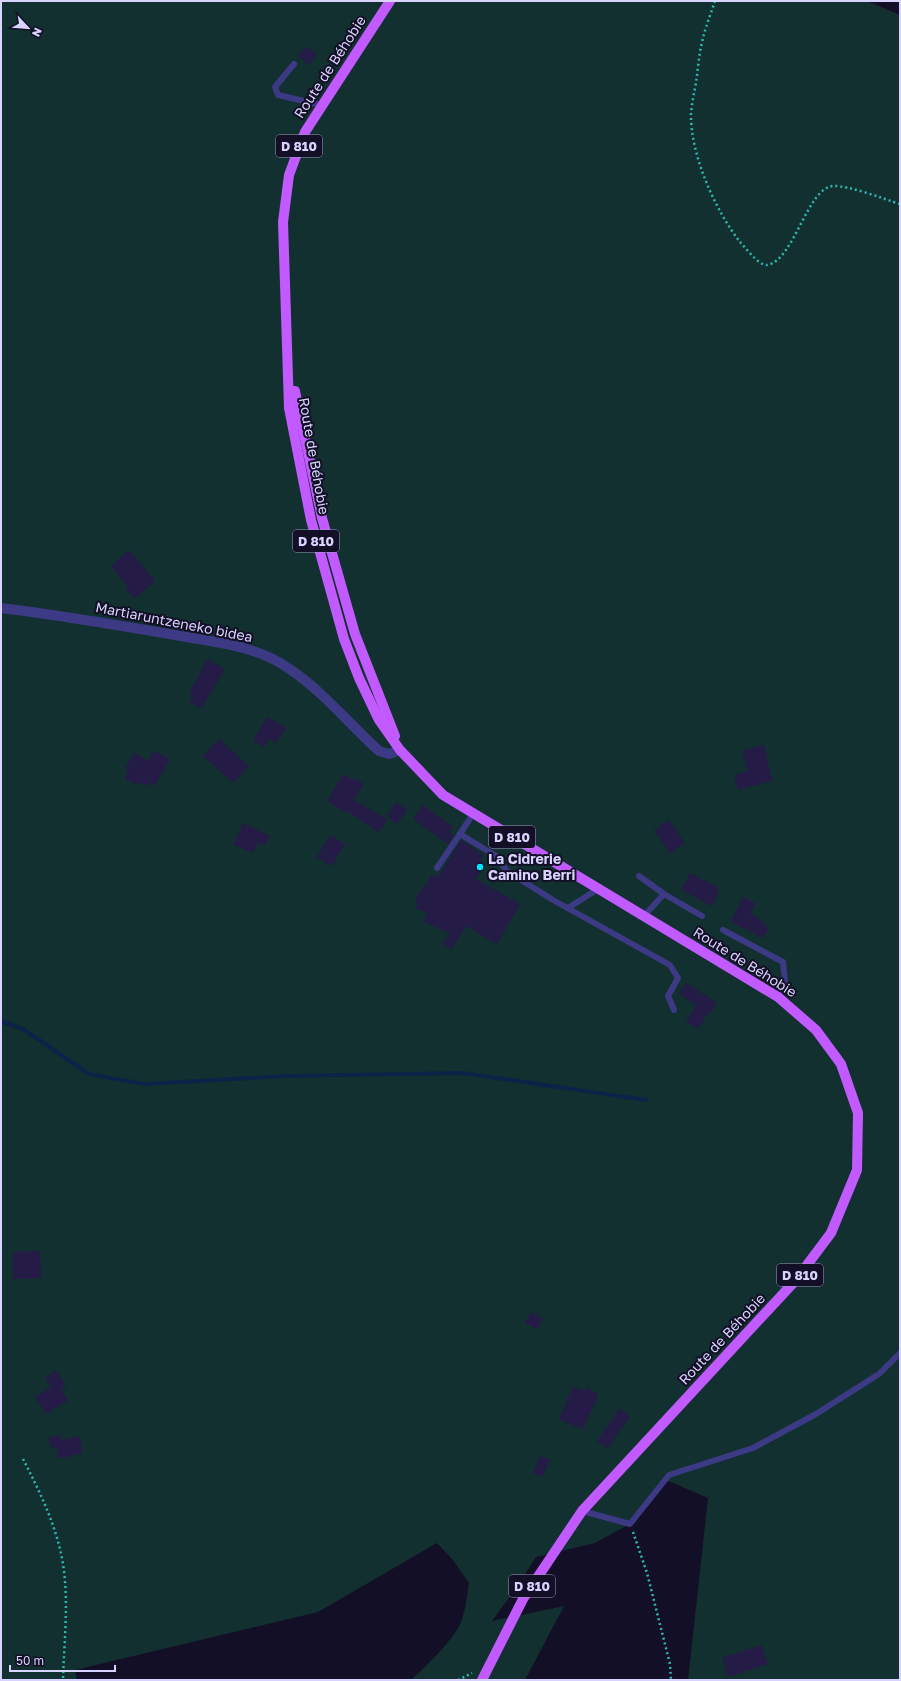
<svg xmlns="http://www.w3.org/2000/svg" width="901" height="1681" font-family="'Golos Text',sans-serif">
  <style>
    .green { fill: #12302f }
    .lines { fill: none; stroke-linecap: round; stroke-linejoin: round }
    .stream { stroke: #0c2248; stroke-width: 4 }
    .building { fill: #241b47 }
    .path { stroke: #2fb8b0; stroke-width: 2.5; stroke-dasharray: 2 3; stroke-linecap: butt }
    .service { stroke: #3d3a85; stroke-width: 6 }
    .minor { stroke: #3d3a85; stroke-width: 10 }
    .primary { stroke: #c25bff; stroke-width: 10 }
    .poi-dot { fill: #00e5ff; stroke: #130f26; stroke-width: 1.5 }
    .labels { text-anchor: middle; stroke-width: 4; stroke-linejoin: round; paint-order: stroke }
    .shield { fill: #130f26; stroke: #9e99be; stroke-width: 1 }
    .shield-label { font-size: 13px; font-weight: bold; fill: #d9d4ff }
    .street-label { font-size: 14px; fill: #d9d4ff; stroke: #130f26 }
    .poi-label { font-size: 14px; font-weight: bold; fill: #d9d4ff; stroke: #130f26; text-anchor: start }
  </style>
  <rect width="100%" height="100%" fill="#130f26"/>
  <!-- green -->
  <path class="green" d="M1,1h866l33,14v1665h-212l20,-182 -42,-18 -36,44 -35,19 -59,14 -19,30 -25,34 72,-15 -39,74h-114c14,-13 47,-44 51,-61 4,-12 5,-24 7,-36l-17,-24 -15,-16 -119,69 -243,58 2,10h-76z"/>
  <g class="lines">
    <!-- stream -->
    <path class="stream" d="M1,1021l22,8 66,45 55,10 142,-8 177,-3 183,27"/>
  </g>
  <!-- building -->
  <g class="building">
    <path d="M306,46l11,8 -8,11 -11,-8z"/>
    <path d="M129,550l26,31 -21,18 -8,-10 2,-2 -17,-21z"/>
    <path d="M207,659l18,10 -24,40 -12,-7 5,-6 -5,-3z"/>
    <path d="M267,717l19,11 -10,15 -7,-4 -5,8 -11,-7z"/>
    <path d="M219,739l30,27 -16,17 -30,-27z"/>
    <path d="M764,745l8,36 -34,9 -4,-15 13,-4 -5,-20z"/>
    <path d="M154,751l16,8 -15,26 -6,-3 -2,4 -6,-3 -6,1 -10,-5 4,-8 -4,-2 9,-16 14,8z"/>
    <path d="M343,774l10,6 2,-2 9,6 -10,16 34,20 -10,12 -31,-21 -1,2 -19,-12z"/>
    <path d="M396,802l11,8 -10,14 -10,-8z"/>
    <path d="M423,805l30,22 -4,5 5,3 -6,9 -35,-25z"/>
    <path d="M669,820l16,23 -15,11 -16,-24z"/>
    <path d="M243,823l27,13 -5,10 -7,-3 -5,10 -19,-8z"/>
    <path d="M330,835l15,9 -13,22 -15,-9z"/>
    <path d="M461,840l22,15 -3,5 5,4 -9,15 44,25 -23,40 -31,-18 -14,23 -9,-5 6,-11 -26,-12 4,-8 -12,-5 2,-5 -2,-3 17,-26 6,3z"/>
    <path d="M690,873l29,15 -3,6 2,1 -7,11 -30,-17z"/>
    <path d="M743,897l12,6 -5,11 13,7 -1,3 7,4 -6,10 -32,-16z"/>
    <path d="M686,983l31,20 -7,11 -2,-1 -10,16 -12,-7 10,-17 -17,-11z"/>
    <path d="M40,1251l1,27 -28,1v-27z"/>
    <path d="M531,1312l12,7 -5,10 -13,-6z"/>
    <path d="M56,1370l10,16 -5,3 7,11 -22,14 -11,-17 16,-10 -6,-9z"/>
    <path d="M573,1386l12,5 1,-4 12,8 -15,35 -24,-11z"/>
    <path d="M619,1409l11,7 -22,32 -11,-7z"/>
    <path d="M60,1435l1,5 18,-4 4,17 -24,6 -3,-12 -5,1 -3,-10z"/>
    <path d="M540,1456l10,4 -8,17 -9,-4z"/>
    <path d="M761,1645l7,19 -40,13 -6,-19z"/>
  </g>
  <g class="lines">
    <!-- path -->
    <g class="path">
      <path d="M715,1c-4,12 -9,25 -12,37 -4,15 -5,31 -7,45 -2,10 -4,20 -5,30 -1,41 24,97 49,129 5,5 19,24 27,23 27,-4 40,-77 66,-79 15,-1 51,13 67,18"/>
      <path d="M23,1459c17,33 34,68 40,105 6,38 1,78 0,116"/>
      <path d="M633,1532l14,41 23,91 1,16"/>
      <path d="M458,1680l14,-7"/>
    </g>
    <!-- service -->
    <g class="service">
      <path d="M294,64l-19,23 3,8 43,10"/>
      <path d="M473,814l-13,20 36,22 11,15 46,29 117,65 8,13 -10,18 6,14"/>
      <path d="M437,868l23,-34"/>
      <path d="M639,876l25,18 38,22"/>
      <path d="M568,908l30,-19"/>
      <path d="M644,916l20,-22"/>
      <path d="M723,930l60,32 2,18 -7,17"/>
      <path d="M582,1511l48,13 39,-49 84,-27 63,-34 63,-40 21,-21"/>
    </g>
    <!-- minor -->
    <path class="minor" d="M1,608c58,7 116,17 174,27 38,7 80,10 113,33 34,22 61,56 91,83l10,3 11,-4"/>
    <!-- primary -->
    <g class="primary">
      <path d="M390,1l-85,131 -16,43 -6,47 6,186 22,112 33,119 15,39 20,42 21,30 43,45 335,202 38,33 25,34 17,49 -1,57 -26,63 -36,48 -213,230 -59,88 -41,81"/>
      <path d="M295,391l27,127 33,116 40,102"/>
    </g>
  </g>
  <!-- markers -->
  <circle class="poi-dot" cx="480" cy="867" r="4"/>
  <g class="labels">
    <!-- shield labels -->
    <g class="shield">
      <rect x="276" y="135" width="46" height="22" rx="3"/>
      <rect x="293" y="530" width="46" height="22" rx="3"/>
      <rect x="489" y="826" width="46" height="22" rx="3"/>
      <rect x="777" y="1264" width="46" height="22" rx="3"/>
      <rect x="509" y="1575" width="46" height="22" rx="3"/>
    </g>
    <g class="shield-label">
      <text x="299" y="151">D 810</text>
      <text x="316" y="546">D 810</text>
      <text x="512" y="842">D 810</text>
      <text x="800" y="1280">D 810</text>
      <text x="532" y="1591">D 810</text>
    </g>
    <!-- street labels -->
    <g class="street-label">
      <text transform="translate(330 67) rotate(-57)" y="5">Route de Béhobie</text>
      <text transform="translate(314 456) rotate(80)" y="5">Route de Béhobie</text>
      <text transform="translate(174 622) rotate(11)" y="5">Martiaruntzeneko bidea</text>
      <text transform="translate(745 962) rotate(32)" y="5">Route de Béhobie</text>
      <text transform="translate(722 1339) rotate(-47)" y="5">Route de Béhobie</text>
    </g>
    <!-- poi labels -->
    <g class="poi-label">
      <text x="488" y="864">La Cidrerie<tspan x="488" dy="16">Camino Berri</tspan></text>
    </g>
  </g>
  <!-- border -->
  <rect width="901" height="1681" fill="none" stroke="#d9d4ff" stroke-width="4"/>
  <!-- north arrow -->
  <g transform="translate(28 28) rotate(116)" stroke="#130f26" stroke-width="3" paint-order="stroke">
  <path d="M0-3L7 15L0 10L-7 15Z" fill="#d9d4ff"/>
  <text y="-6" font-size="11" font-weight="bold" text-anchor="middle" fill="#d9d4ff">N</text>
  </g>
  <!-- scale -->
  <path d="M10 1665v6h105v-6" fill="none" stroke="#d9d4ff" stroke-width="2"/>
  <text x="16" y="1665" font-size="12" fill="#d9d4ff" stroke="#130f26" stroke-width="3" paint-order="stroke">50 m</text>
</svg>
